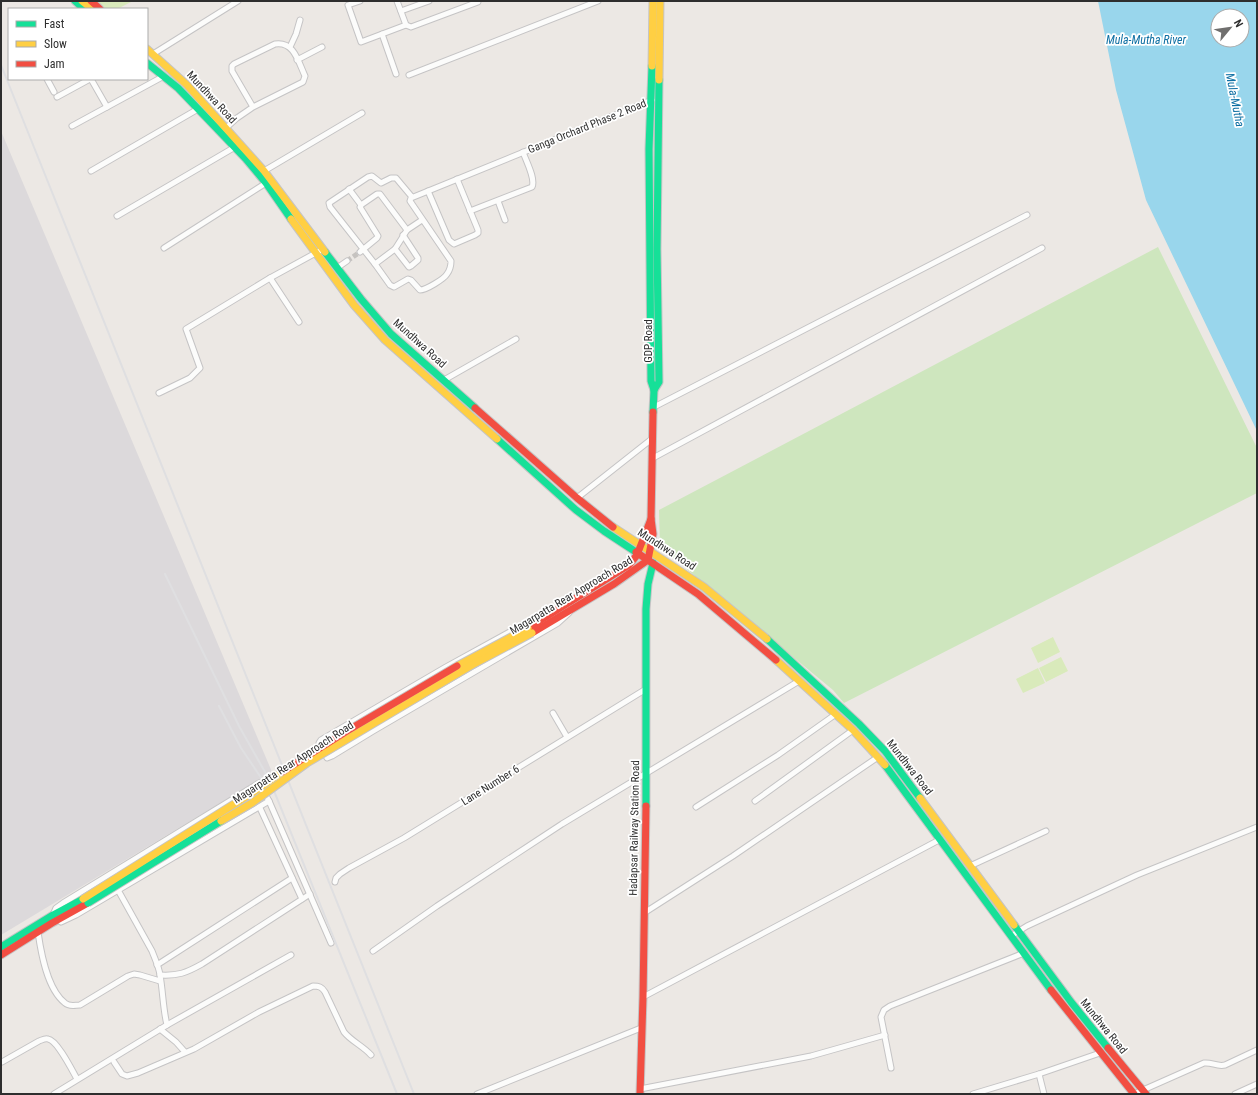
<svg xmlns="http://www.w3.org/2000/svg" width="1258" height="1095" font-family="'Roboto Condensed',sans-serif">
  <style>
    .industrial { fill: #dcd9db }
    .green { fill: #cee6be }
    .pitch { fill: #d9eabb }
    .water { fill: #99d6ec; fill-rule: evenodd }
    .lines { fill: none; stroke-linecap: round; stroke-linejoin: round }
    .street-tunnel { stroke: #c6c3c0; stroke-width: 5; stroke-dasharray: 5 2.5; stroke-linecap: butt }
    .street-casing { stroke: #c5c4c5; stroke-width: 7 }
    .fast-casing { stroke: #c5c4c5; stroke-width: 9 }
    .slow-casing { stroke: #c5c4c5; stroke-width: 9 }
    .jam-casing { stroke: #c5c4c5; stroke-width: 9 }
    .street { stroke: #fcfcfb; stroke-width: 5 }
    .fast { stroke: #16e098; stroke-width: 7 }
    .slow { stroke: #ffcf43; stroke-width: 7 }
    .jam { stroke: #f24e42; stroke-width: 7 }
    .rail { stroke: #dfdfe1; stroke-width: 2 }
    .fast-bridge-casing { stroke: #c5c4c5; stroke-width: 9; stroke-linecap: butt }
    .slow-bridge-casing { stroke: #c5c4c5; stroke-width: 9; stroke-linecap: butt }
    .jam-bridge-casing { stroke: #c5c4c5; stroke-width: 9; stroke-linecap: butt }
    .fast-bridge { stroke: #16e098; stroke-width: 7 }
    .slow-bridge { stroke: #ffcf43; stroke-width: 7 }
    .jam-bridge { stroke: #f24e42; stroke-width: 7 }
    .labels { text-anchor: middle; stroke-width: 3.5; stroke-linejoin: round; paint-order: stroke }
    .street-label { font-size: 11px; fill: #2e2e2e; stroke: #fff }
    .water-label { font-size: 12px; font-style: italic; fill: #0d6fa3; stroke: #fff }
  </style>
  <rect width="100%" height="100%" fill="#ece8e4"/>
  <!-- industrial -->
  <path class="industrial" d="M1,131l271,641 -271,163z"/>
  <!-- green -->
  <path class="green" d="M1158,247l99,201v45l-413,210 -11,-13 -173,-143 -1,-37z"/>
  <!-- pitch -->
  <g class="pitch">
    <path d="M93,1h40l-16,8h-15z"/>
    <path d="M1053,637l7,15 -22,11 -7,-15z"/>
    <path d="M1061,657l7,14 -22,11 -7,-14z"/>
    <path d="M1038,668l7,15 -22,10 -7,-14z"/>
  </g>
  <!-- water -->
  <path class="water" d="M1098,1h159v430l-111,-231 -30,-110zM1218,16h24v24h-24z"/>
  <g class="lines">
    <!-- street-tunnel -->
    <path class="street-tunnel" d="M347,261l13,-9"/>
    <defs>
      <g id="street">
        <path d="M360,1l-12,4 13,37 45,-17 -9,-24"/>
        <path d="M401,11l28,-10"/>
        <path d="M406,25l5,2 67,-25v-1"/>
        <path d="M382,34l14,40"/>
        <path d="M290,47l6,-13 4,-14"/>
        <path d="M153,54l85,-53"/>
        <path d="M297,60l25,-13"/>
        <path d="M409,75l189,-74"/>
        <path d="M47,79l7,13"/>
        <path d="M91,79l16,28"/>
        <path d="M57,97l33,-18"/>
        <path d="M72,126l92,-50"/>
        <path d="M226,128l11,-10 16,-11 -21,-36v-5l2,-2 41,-20c19,-3 23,17 30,32l-2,6 -50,25"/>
        <path d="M91,171l107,-62"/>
        <path d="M264,171l98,-58"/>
        <path d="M349,189l12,16"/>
        <path d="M428,191l21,49 5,4 21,-9 3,-2v-3l-21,-51"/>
        <path d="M412,197l-16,-19h-5l-10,5 -9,-7 -4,1 -39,26 1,4 45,57 15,21 4,2 14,-8 3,1 9,10c6,0 24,-11 27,-16 3,-4 4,-8 4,-13l-41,-60 1,-3 241,-98"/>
        <path d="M498,201l7,19"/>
        <path d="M470,211l62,-24c4,-8 -6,-26 -9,-35"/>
        <path d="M117,216l118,-69"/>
        <path d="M164,248l102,-65"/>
        <path d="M395,249l14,18 2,-1 7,-6v-2l-15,-23"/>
        <path d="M360,252l17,-14 1,-2 -18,-29 1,-2 16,-11h3l27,36"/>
        <path d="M375,264l20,-15 12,-19 15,-10"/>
        <path d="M337,268l10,-7"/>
        <path d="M270,278l29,44"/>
        <path d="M444,380l72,-41"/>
        <path d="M159,393l31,-15 10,-10 -14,-39 84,-51 53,-29"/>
        <path d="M654,407l373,-192"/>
        <path d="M653,458l389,-210"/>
        <path d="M577,498l76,-60"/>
        <path d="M547,614l-10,3 -91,50 -125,73 -2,3 7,13 1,2 5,-2 41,-25 185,-108 11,-10"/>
        <path d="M553,713l14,24"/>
        <path d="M755,801l98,-71"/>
        <path d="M696,807l82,-52 58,-41"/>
        <path d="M260,808l42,91"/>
        <path d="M970,866l76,-35"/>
        <path d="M335,882l1,-4 4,-4 9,-6 55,-30 242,-149"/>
        <path d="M118,890l34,61c3,8 7,16 8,24 3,17 3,34 7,50"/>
        <path d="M644,913l89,-57 145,-99"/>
        <path d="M53,915l3,-7 7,-5 196,-120 10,18 62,142"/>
        <path d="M61,922l15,-7 193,-114"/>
        <path d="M38,932c3,21 9,57 27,71 4,4 10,2 15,2l48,-29 6,-2 6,1 20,6"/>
        <path d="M1011,936l16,-10 110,-51 120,-48"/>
        <path d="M373,951l64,-45 125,-82 237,-143"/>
        <path d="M157,965l135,-87"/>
        <path d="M160,975c18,1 26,-2 42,-11l108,-70"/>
        <path d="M643,997l296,-157"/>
        <path d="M160,1029l16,13 9,10"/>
        <path d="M2,1062l37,-21c3,-1 6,-3 9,-2 9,1 24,31 29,40"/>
        <path d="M114,1062l8,12 5,2 11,-3 56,-24 65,-37 54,-26c6,0 9,1 12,6l19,40c7,9 19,14 27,23"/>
        <path d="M891,1068l-10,-51 3,-7 6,-4 134,-53"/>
        <path d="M1039,1074l5,20"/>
        <path d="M640,1089l171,-33 74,-21"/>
        <path d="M54,1094l113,-69 124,-70"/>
        <path d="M477,1094l164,-66"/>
        <path d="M973,1094l66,-20 61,-21"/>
        <path d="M1134,1094l70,-31c8,-1 13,4 21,2l32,-15"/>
        <path d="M1235,1094l22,-10"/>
      </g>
      <g id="fast">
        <path d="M75,1l9,8"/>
        <path d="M147,63l31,25 68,71 20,24 25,36"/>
        <path d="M652,66l-3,83 2,232 3,9 -1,22"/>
        <path d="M325,252l36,47 30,35 84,74"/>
        <path d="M654,390l5,-8 -2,-133 2,-169"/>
        <path d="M497,439l79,71 28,21 32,21"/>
        <path d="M767,639l92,85 26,27 35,47"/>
        <path d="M885,765l166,225"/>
        <path d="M646,806v-197l2,-25 5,-21"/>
        <path d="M1014,925l57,77 37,46"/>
        <path d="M1,947l52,-32 30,-16"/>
      </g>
      <g id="slow">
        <path d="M82,1l10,8"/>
        <path d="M147,49l40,36 77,86 61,81"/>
        <path d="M652,66l1,-65"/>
        <path d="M659,80l1,-79"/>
        <path d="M291,219l63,86 31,35 112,99"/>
        <path d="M613,527l91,60 63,52"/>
        <path d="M776,660l77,70 32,35"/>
        <path d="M920,798l94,127"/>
      </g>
      <g id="jam">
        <path d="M91,1l9,8"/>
        <path d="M475,408l102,90 36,29"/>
        <path d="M636,552l62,42 78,66"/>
        <path d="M528,628l101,-63 8,-10 14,-36"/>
        <path d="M532,633l82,-49 34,-24 5,-26 -2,-15 2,-107"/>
        <path d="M1,955l51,-32 36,-20"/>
        <path d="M1051,990l83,104"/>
        <path d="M1108,1048l38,46"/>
        <path d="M640,1094l3,-97 3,-191"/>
      </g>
    </defs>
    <!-- street casing -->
    <use href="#street" class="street-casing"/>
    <!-- fast casing -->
    <use href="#fast" class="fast-casing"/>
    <!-- slow casing -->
    <use href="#slow" class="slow-casing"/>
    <!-- jam casing -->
    <use href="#jam" class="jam-casing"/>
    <!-- street -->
    <use href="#street" class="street"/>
    <!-- fast -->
    <use href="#fast" class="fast"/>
    <!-- slow -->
    <use href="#slow" class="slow"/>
    <!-- jam -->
    <use href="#jam" class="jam"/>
    <!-- rail -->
    <g class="rail">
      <path d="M1,65l413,1029"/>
      <path d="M165,574l74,152 31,55 127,313"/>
      <path d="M219,706l22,42 25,37"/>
    </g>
    <defs>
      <path id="fast-bridge" d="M88,903l133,-82"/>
      <g id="slow-bridge">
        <path d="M457,666l71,-38"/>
        <path d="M221,821l31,-18 55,-40 165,-98 60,-32"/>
        <path d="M83,899l175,-110 24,-17"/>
      </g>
      <path id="jam-bridge" d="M282,772l65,-41 110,-65"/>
    </defs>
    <!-- fast-bridge casing -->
    <use href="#fast-bridge" class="fast-bridge-casing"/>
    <!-- slow-bridge casing -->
    <use href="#slow-bridge" class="slow-bridge-casing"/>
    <!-- jam-bridge casing -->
    <use href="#jam-bridge" class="jam-bridge-casing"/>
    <!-- fast-bridge -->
    <use href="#fast-bridge" class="fast-bridge"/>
    <!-- slow-bridge -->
    <use href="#slow-bridge" class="slow-bridge"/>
    <!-- jam-bridge -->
    <use href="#jam-bridge" class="jam-bridge"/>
  </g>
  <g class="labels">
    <!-- street labels -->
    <g class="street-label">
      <text transform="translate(212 97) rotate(47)" y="4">Mundhwa Road</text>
      <text transform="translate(587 126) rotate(-22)" y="4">Ganga Orchard Phase 2 Road</text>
      <text transform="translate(648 341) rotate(-90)" y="4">GDP Road</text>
      <text transform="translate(420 343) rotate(42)" y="4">Mundhwa Road</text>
      <text transform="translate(667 549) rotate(33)" y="4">Mundhwa Road</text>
      <text transform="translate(571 595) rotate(-31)" y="4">Magarpatta Rear Approach Road</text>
      <text transform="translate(293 762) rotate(-33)" y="4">Magarpatta Rear Approach Road</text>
      <text transform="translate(910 767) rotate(52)" y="4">Mundhwa Road</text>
      <text transform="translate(490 785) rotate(-32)" y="4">Lane Number 6</text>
      <text transform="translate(634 828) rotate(-89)" y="4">Hadapsar Railway Station Road</text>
      <text transform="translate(1104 1026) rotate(51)" y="4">Mundhwa Road</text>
    </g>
    <!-- water labels -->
    <g class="water-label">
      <text x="1146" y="44">Mula-Mutha River</text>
      <text transform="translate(1235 100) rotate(79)" y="4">Mula-Mutha</text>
    </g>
  </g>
  <!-- border -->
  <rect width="1258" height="1095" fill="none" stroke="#2e2e2e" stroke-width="4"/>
  <!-- legend -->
  <rect x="8" y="8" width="140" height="72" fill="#ffffff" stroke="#ababab"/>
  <rect x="16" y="21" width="20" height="6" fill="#16e098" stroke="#ababab"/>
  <text x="44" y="28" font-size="12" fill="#2e2e2e">Fast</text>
  <rect x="16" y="41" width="20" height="6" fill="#ffcf43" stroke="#ababab"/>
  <text x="44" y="48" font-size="12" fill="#2e2e2e">Slow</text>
  <rect x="16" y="61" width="20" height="6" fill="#f24e42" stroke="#ababab"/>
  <text x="44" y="68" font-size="12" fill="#2e2e2e">Jam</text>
  <!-- north arrow -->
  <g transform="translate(1230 28) rotate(61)"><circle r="19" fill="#ffffff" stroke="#ababab"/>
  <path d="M0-3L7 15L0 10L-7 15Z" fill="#706f6e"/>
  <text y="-6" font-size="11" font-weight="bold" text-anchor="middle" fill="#2e2e2e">N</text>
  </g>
</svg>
